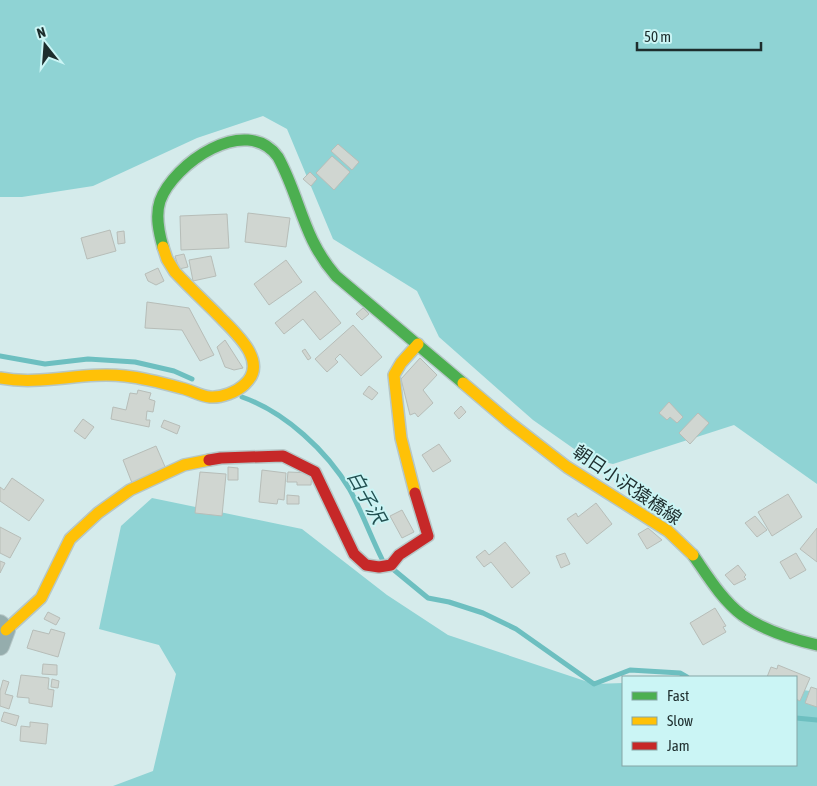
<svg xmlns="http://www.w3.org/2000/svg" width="817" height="786" font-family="'Asap Condensed','Noto Sans JP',sans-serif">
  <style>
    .forest { fill: #8fd3d4 }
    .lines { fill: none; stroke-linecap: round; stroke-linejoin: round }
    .stream { stroke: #6dbfc0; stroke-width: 5 }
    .building { fill: #d0d6d1; stroke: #b7bdb8 }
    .street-casing { stroke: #b6c7c7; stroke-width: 20 }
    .fast-casing { stroke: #b6c7c7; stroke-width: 14 }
    .slow-casing { stroke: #b6c7c7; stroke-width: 14 }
    .jam-casing { stroke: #b6c7c7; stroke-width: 14 }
    .street { stroke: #95adad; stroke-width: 18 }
    .fast { stroke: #4caf50; stroke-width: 11 }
    .slow { stroke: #ffc107; stroke-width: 11 }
    .jam { stroke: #c62828; stroke-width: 11 }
    .labels { text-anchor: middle; stroke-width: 4; stroke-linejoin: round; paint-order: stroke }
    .street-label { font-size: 18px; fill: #1d2d2d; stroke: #cbf5f5 }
    .water-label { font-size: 19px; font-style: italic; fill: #225152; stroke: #cbf5f5 }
  </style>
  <rect width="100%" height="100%" fill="#d5ebeb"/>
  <!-- forest -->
  <g class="forest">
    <path d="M0,0h817v484l-83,-59 -121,39 -26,-6 -54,-38 -94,-83 -22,-46 -84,-52 -46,-110 -24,-13 -66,22 -104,48 -71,11h-22z"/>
    <path d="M152,498l150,31 85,66 61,40 146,49 29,-1v82h173v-76l21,3v94h-704l40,-15 23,-97 -17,-29 -60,-16 22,-103z"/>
  </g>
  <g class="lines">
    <!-- stream -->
    <g class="stream">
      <path d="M0,356l45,8 43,-5 47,3 39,9 18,8"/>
      <path d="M242,397c43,15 85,54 108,93 12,22 21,47 32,69"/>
      <path d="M394,570l34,28 21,4 34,11 33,16 78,55 36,-14 50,3 7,4"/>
      <path d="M796,718l21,2"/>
    </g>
  </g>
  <!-- building -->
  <g class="building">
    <path d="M338,144l21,18 -7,8 -21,-19z"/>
    <path d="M332,156l18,16 -16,18 -18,-17z"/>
    <path d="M310,172l7,7 -6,7 -8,-7z"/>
    <path d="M248,213l42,5 -4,29 -41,-5z"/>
    <path d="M227,214l2,34 -48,2 -1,-34z"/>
    <path d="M110,230l6,21 -29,8 -6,-21z"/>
    <path d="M124,231l1,12 -7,1 -1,-12z"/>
    <path d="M184,254l4,13 -9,2 -4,-13z"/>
    <path d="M211,256l5,20 -23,5 -4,-21z"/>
    <path d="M286,260l16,22 -33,23 -15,-21z"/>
    <path d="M158,268l6,13 -8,4 -8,-4 -3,-7z"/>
    <path d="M315,291l26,32 -21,17 -17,-21 -19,15 -9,-11z"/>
    <path d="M147,302l42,6 25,47 -14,6 -18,-31 -37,-2z"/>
    <path d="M363,308l6,6 -7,6 -6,-6z"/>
    <path d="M353,325l29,32 -21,19 -21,-22 -5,5 3,3 -11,10 -12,-13z"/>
    <path d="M225,340l18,28 -9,2 -9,-3 -8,-20z"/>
    <path d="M305,349l6,9 -3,2 -6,-9z"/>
    <path d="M420,358l17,17 -14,15 10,13 -15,14 -3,-4 -5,2 -9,-36z"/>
    <path d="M369,386l9,7 -6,7 -9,-6z"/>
    <path d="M138,390l13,3 -2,6 6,2 -2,11 -6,-1 -1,9h4l-1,7 -38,-8 2,-12 13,3 4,-17 7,1z"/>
    <path d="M669,402l14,15 -6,6 -7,-6 -3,3 -8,-7z"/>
    <path d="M461,406l5,6 -7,7 -5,-6z"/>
    <path d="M698,413l11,10 -19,21 -11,-11z"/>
    <path d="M83,419l11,8 -9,12 -11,-8z"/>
    <path d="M164,420l16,6 -3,8 -16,-7z"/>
    <path d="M439,444l12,17 -18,11 -11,-17z"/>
    <path d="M156,446l10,23 -34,14 -9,-23z"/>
    <path d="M228,467l10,1v12h-10z"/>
    <path d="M262,470l24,3 -2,27 -6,-1 -1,5 -18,-2z"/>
    <path d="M200,472l26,2 -4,42 -27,-3z"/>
    <path d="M288,472l24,1 -1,12h-14v-3h-10z"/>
    <path d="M12,478l32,22 -15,21 -29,-20v-14l4,3z"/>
    <path d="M788,494l14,23 -30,19 -14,-24z"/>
    <path d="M287,495l12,1v8h-12z"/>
    <path d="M596,503l16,21 -25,20 -20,-25 9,-6 2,4z"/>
    <path d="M402,510l12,22 -12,6 -12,-22z"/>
    <path d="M755,516l12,14 -10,7 -12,-14z"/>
    <path d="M0,527l21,11 -11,20 -10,-5z"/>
    <path d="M648,528l14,12 -15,9 -9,-15z"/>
    <path d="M817,528v34l-17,-13z"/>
    <path d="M505,542l25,31 -18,15 -21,-26 -7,5 -8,-10 9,-7 4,5z"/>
    <path d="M565,553l5,11 -9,4 -5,-12z"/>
    <path d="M796,553l10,17 -16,9 -10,-17z"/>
    <path d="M0,561l5,2 -5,10z"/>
    <path d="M738,565l8,10 -2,2 2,2 -12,6 -9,-10z"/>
    <path d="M715,608l11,18 -3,1 3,5 -23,13 -13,-22z"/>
    <path d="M48,612l12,6 -4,7 -12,-6z"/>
    <path d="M51,629l14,4 -7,24 -31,-9 6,-18 16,4z"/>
    <path d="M43,664l14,1v10l-15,-1z"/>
    <path d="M778,665l32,13 -10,23 -4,-2v-22h-29l4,-10 6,2z"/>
    <path d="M21,675l28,3 -1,11 6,1 -2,17 -23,-4v-5l-12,-1z"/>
    <path d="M52,679l7,2 -1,7 -7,-1z"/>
    <path d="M3,680l6,2 -4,12 8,2 -4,13 -9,-3v-15z"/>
    <path d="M811,687l6,2v18l-12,-4z"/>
    <path d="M4,712l15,4 -3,10 -15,-5z"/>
    <path d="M30,722l18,2 -2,20 -26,-3 1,-15 9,1z"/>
  </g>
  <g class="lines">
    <defs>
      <path id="street" d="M0,624l6,6 -6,16"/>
      <g id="fast">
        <path d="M163,247c-4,-14 -8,-31 -3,-46 13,-37 86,-88 118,-44 23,42 24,80 58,119l127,107"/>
        <path d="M693,555c14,20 29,45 49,60 21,15 50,24 75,30"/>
      </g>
      <g id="slow">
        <path d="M0,378c42,8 83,-7 125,-2 19,2 38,7 56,12 10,2 19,8 29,9 11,1 27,-5 35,-13 25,-23 -12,-53 -27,-69 -14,-14 -29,-28 -43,-43l-8,-13 -4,-12"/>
        <path d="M463,383l46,39 58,45 101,64 25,24"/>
        <path d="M415,493l-14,-55 -7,-63 7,-12 17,-19"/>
        <path d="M6,630l35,-32 29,-59 28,-26 32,-23 54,-25 25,-5"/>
      </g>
      <path id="jam" d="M209,460l12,-2 62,-2 32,16 39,82 12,11 13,2 12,-2 8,-10 29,-19 -13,-43"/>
    </defs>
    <!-- street casing -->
    <use href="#street" class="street-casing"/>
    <!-- fast casing -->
    <use href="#fast" class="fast-casing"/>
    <!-- slow casing -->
    <use href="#slow" class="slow-casing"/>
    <!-- jam casing -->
    <use href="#jam" class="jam-casing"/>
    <!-- street -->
    <use href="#street" class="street"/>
    <!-- fast -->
    <use href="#fast" class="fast"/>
    <!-- slow -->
    <use href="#slow" class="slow"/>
    <!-- jam -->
    <use href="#jam" class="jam"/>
  </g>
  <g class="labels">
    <!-- street labels -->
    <g class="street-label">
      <text transform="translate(627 485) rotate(34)" y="6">朝日小沢猿橋線</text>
    </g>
    <!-- water labels -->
    <g class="water-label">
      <text transform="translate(367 497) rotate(61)" y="7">白子沢</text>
    </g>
  </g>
  <!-- legend -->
  <rect x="622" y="676" width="175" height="90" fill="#cbf5f5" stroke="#85a5a5"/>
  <rect x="632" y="692" width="25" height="8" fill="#4caf50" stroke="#85a5a5"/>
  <text x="667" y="701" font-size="15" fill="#1d2d2d">Fast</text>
  <rect x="632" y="717" width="25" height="8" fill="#ffc107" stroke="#85a5a5"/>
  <text x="667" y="726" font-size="15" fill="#1d2d2d">Slow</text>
  <rect x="632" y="742" width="25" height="8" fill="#c62828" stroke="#85a5a5"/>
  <text x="667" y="751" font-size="15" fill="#1d2d2d">Jam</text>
  <!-- north arrow -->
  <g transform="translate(45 45) rotate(343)" stroke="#cbf5f5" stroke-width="4" paint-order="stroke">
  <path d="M0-4L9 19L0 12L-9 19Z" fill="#1d2d2d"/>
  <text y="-8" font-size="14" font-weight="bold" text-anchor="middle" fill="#1d2d2d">N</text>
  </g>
  <!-- scale -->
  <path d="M637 42v8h124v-8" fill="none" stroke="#1d2d2d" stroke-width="2.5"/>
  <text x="644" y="42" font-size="15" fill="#1d2d2d" stroke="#cbf5f5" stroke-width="4" paint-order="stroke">50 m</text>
</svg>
